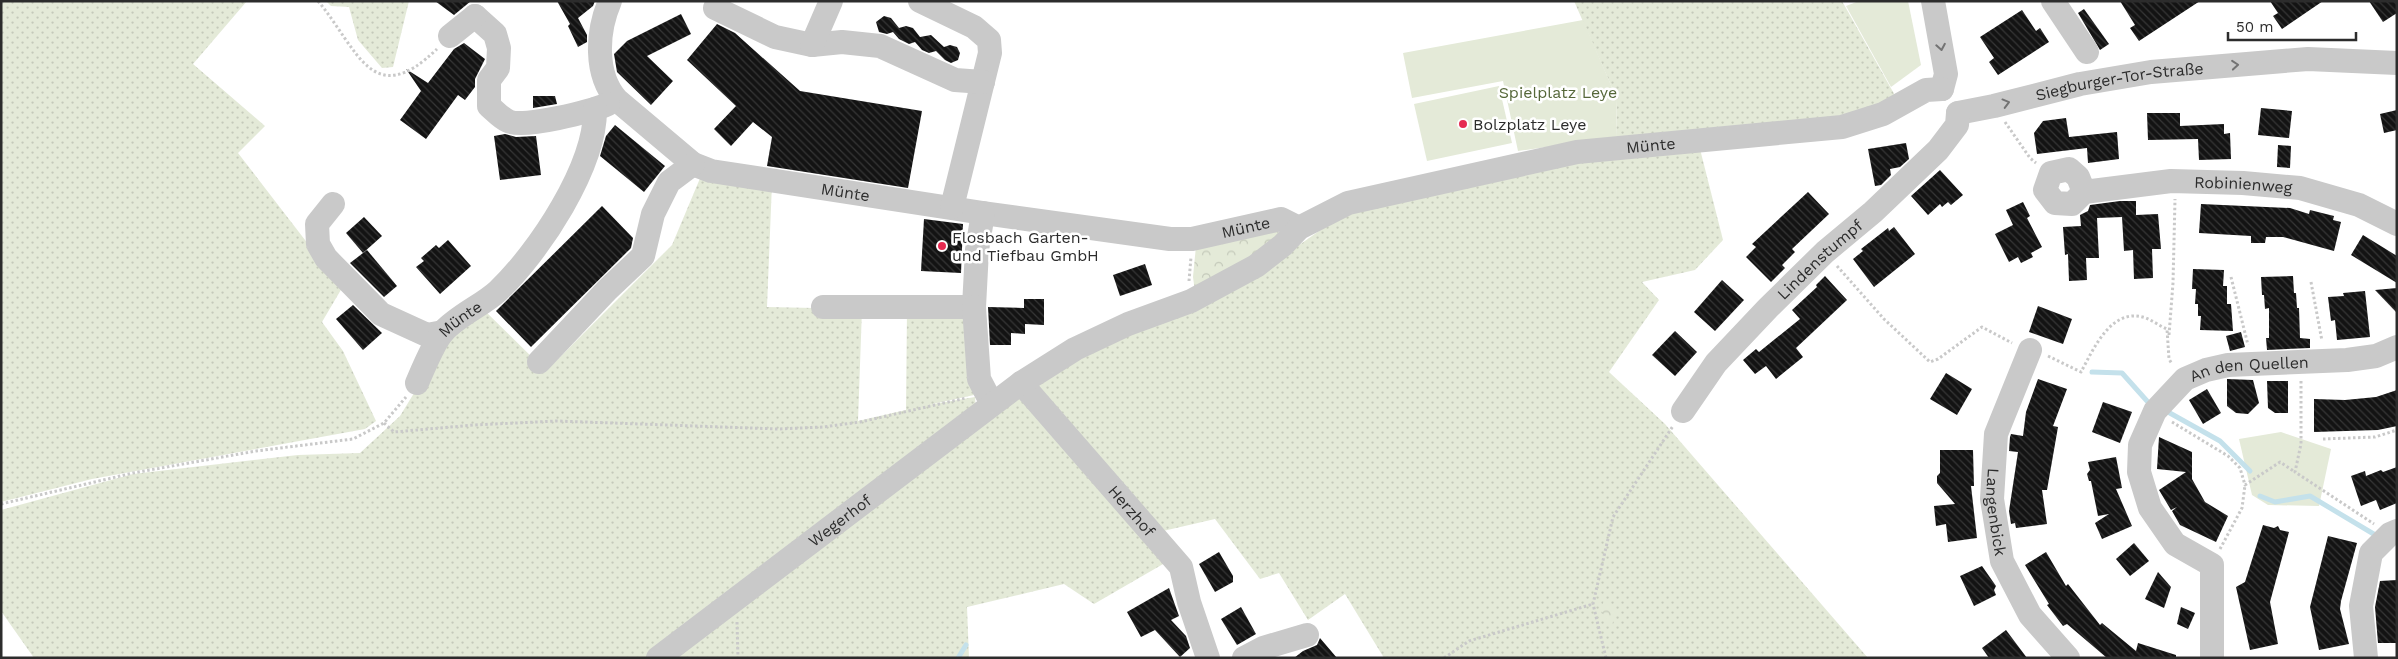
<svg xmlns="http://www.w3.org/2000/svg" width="2398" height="659" font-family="'Work Sans',sans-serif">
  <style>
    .grass { fill: url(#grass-dots) }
    .forest { fill: url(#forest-crowns) }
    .green { fill: #e4ead8 }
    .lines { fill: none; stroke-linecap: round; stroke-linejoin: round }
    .stream { stroke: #c4e1eb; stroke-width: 5 }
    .building { fill: url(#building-back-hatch) }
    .path { stroke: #c9c9c9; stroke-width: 3; stroke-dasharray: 2.5 2.5; stroke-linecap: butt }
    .minor { stroke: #c9c9c9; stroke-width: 24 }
    .oneway { stroke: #737373 }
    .poi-dot { fill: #e62a51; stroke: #fff; stroke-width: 2 }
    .labels { text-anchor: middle; stroke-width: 5; stroke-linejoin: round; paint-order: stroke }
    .street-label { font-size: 16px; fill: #2c2c2c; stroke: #fff }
    .park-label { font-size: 16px; fill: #556739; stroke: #fff }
    .poi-label { font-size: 16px; fill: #2c2c2c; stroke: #fff; text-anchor: start }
  </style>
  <defs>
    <pattern id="grass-dots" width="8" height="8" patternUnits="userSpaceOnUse" patternTransform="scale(1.25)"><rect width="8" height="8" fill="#e4ead8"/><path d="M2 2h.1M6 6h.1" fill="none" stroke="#c4c9ba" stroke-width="1.8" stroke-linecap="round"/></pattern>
    <pattern id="forest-crowns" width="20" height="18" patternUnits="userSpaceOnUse" patternTransform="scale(1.25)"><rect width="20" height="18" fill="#e4ead8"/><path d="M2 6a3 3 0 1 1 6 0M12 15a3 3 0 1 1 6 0" fill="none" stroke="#c4c9ba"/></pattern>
    <pattern id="building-back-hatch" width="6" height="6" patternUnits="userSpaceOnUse" patternTransform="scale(1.25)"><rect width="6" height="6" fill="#131313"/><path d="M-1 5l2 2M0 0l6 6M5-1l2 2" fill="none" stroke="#363636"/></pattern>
  </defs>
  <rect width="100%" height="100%" fill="#fff"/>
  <!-- grass -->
  <g class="grass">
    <path d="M1,1h246l-54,63 72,62 -27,27 104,135 -20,34 21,29 33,70 -11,8 -273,50 -91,23z"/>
    <path d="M326,1h83l-16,66 -11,1 -24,-28 -9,-33 -18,-1z"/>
    <path d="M1574,1h268l55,98 -24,12 -69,10 -188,16 1,-38z"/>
    <path d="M1700,149l23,91 -28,30 -53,12 17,18 -50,72 56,52 203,234h-484l-39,-64 -37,26 -29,-47 -19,6 -45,-60 -52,12 14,25 -83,48 -30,-20 -97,23 2,51h-297l341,-259 90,-56 171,-80 59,-42 14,-6 191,-49z"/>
    <path d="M701,176l71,7 -5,124 95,2 -4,112 48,-11 1,-100 65,-1 2,86 -46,10 47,-8 1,13 -259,192 -71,56h-612l-33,-47v-101l132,-36 165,-19 62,-2 40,-37 49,-80 33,-28 64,63 126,-126z"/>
  </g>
  <!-- forest -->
  <g class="forest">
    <path d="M1274,225l7,10 -17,17 -69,40 -2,-15 3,-31z"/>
    <path d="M1604,600l11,7 -3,21 -11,-18z"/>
  </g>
  <!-- green -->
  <g class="green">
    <path d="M1859,1h49l13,64 -30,22 -45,-81z"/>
    <path d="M1583,20l34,79 -1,38 -98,14 -15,-70 -91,17 -9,-45z"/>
    <path d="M1499,86l13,57 -85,18 -13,-57z"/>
    <path d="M2281,432l50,17 -12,57 -51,-1 -16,-10 -13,-56z"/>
  </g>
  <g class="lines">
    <!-- stream -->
    <g class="stream">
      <path d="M2092,372l30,1 25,28"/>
      <path d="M2168,412l52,29 30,30"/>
      <path d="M2260,496l15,6 35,-6 67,40"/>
      <path d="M958,658l8,-13"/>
    </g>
  </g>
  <!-- building -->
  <g class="building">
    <path d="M435,1h36l-17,14z"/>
    <path d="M557,1h38l-2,5 -15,12 9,17v7l-9,5 -10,-21 2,-2z"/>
    <path d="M2120,1h80l-61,40 -9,-13 5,-3z"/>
    <path d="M2270,1h53l-41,28 -9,-13 5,-3z"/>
    <path d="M2369,1h28v12l-14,9z"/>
    <path d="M2084,9l25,35 -9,6 -22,-37z"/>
    <path d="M2022,10l14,21 4,-3 9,14 -51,33 -9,-13 5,-4 -14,-21z"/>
    <path d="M681,14l10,20 -44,22 26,25 -22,24 -34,-33 -3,-18 13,-13z"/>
    <path d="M884,16l7,2 8,10 7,-2 7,2 7,9 11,-2 13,12 6,-2 7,2 3,6 -2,7 -7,3 -6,-3 -9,-9 -7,2 -7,-3 -7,-8 -6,2 -10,-5 -6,-7 -6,2 -8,-2 -3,-10z"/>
    <path d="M717,24l18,9 65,58 122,20 -14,77 -141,-22 5,-29 -19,-15 -22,24 -17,-17 22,-23 -49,-46z"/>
    <path d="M464,43l21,16 -10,20v8l-10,13 -7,-5 -32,44 -26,-19 21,-29 -15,-22 22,14 26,-34z"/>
    <path d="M533,96h22l2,8 -24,4z"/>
    <path d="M2261,108l31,3 -3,27 -31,-3z"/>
    <path d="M2397,110v20l-13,3 -4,-19z"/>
    <path d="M2147,113h33v13l44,-2v10l6,-1 1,26 -32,1 -1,-21 -50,1z"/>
    <path d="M2066,118l3,19 48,-5 2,27 -31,4 -1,-15 -50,6 -3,-21 9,-12z"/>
    <path d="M615,125l50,41 -21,26 -44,-36 6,-20z"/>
    <path d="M505,134l11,3 20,-1 5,39 -41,5 -6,-44z"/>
    <path d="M1906,143l3,16 -9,8 -10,2 1,6 -10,10 -6,1 -7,-37z"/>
    <path d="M2278,145l13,1 -1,22 -13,-1z"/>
    <path d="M1940,170l23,25 -12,10 -3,-3 -6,5 -2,-3 -12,11 -17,-19z"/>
    <path d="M1808,192l21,22 -37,35 3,3 -13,13 3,3 -14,14 -25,-25 10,-10 -4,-3z"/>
    <path d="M2120,201h16v14l22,-1 3,35h-9l1,29 -19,1 -1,-29 -9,1 -2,-34 -25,1 2,40h-13l1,22 -18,1 -1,-27 -3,1 -2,-28 18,-1 -1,-11 8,-4 2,-6z"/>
    <path d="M2023,202l7,14 -3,2 15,29 -11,6 2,4 -12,6 -3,-6 -9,5 -14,-28 18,-9 -7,-15z"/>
    <path d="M2201,204l89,4 19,6 1,-4 24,6 -1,4 8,2 -7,29 -51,-14h-17l-1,6h-14v-7l-52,-3z"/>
    <path d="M602,206l31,32 -2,10 -100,99 -35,-36z"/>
    <path d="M364,217l18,19 -19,17 -17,-20z"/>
    <path d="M924,219l39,5 -2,49 -40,-2z"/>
    <path d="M1894,227l21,27 -41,33 -21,-28 10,-8 -2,-2 27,-21 1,3z"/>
    <path d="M2363,235l34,21v27l-46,-28z"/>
    <path d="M448,240l23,26 -31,28 -24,-27 8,-6 -3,-3 15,-13 3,3z"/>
    <path d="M367,250l30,36 -13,11 -34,-34z"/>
    <path d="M1145,264l7,21 -32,11 -7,-21z"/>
    <path d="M2193,269l31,1 -1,16h4v18h4l2,27 -33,-1 1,-14h-3v-12h-3l1,-15h-4z"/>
    <path d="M1825,276l22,24 -51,48 7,9 -27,22 -10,-13 -11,8 -12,-14 13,-11 3,3 41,-33 -8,-9 25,-23 -1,-2z"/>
    <path d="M2293,276l1,17h2l1,15h2l1,30 10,1v9l-43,2 -1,-12h3v-30l-4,1 -1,-14h-2l-1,-18z"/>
    <path d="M1722,280l22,20 -29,31 -21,-19z"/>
    <path d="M2397,288v25l-22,-23z"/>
    <path d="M2365,291l5,46 -33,3 -2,-20 -4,1 -3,-24 16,-1 -1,-3z"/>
    <path d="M1024,299h20v26l-19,-1v10l-14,-1v12h-21l-2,-38 36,1z"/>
    <path d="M353,305l29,28 -19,17 -27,-31z"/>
    <path d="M2038,306l34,13 -9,25 -34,-12z"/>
    <path d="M1675,331l22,21 -22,24 -23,-21z"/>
    <path d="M2241,332l4,15 -15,4 -4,-15z"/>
    <path d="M1946,373l26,16 -15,26 -27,-16z"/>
    <path d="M2038,379l29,10 -14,37 5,1 -11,63h-5l5,34 -31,4 -1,-5 -4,1 -2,-13 9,-59 -9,-1 1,-14 1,-3 12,2 3,-24z"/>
    <path d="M2227,379l26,1 6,23 -11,11 -12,-1 -9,-7z"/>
    <path d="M2267,381h21v32h-13l-7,-5z"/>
    <path d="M2207,389l14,24 -18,11 -14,-24z"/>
    <path d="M2397,390v36l-19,4 -64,2v-33l31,1 31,-3z"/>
    <path d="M2103,402l29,10 -12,31 -28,-11z"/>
    <path d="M2159,437l33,15v27l13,23 23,14 -12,26 -36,-17 -8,-14 5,-4 -6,3 -12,-20 27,-18 -29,-3z"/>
    <path d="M1940,450h33l1,36h-3l6,52 -29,4 -2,-18 -10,2 -2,-20 21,-2 -18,-21v-7l3,-3z"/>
    <path d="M2116,457l6,31 -6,1 16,37 -30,13 -7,-16 14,-9 -11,2 -7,-35h-2l-2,-7 3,-4 -2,-8z"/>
    <path d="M2397,467v36l-17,7 -4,-10 -15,6 -10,-30 14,-5 1,5 15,-6 2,2z"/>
    <path d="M2263,525l11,3 4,-2 2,4 9,2 -19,70 8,42 -28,6 -14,-63 9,-5z"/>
    <path d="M2328,536l29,7 -16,58 -1,8 9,35 -30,6 -9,-43z"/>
    <path d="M2134,543l15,18 -19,15 -14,-17z"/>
    <path d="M1219,552l14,24v6l-18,10 -16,-28z"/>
    <path d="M2046,552l20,34 2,-2 32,41 2,-2 34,28 2,-8 38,12v3h-69l-40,-34 -4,2 -16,-21 2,-1 -24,-39z"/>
    <path d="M1982,566l14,20 -2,4 2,5 -22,11 -14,-30z"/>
    <path d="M2158,572l13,15 -7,21 -19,-9z"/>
    <path d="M2397,580v63h-19l-3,-36 5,-26z"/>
    <path d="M1169,588l10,28 -8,4 15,16 4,12 -10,9 -25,-27 -14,7 -14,-25z"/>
    <path d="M1241,607l15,27 -19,11 -16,-26z"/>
    <path d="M2181,607l14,6 -7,16 -11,-5z"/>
    <path d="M2006,630l21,28h-38l-7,-10z"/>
    <path d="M1320,638l17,20h-43l9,-7 14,-6z"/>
  </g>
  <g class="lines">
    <!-- path -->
    <g class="path">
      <path d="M318,1c40,48 54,111 119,48"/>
      <path d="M2005,122l25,36 6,5"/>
      <path d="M1574,124v9"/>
      <path d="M1837,266l47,53 46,43 8,-3 44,-32 30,16"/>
      <path d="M2231,277l17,68"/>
      <path d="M1189,281l2,-24"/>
      <path d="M2311,282l11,59"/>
      <path d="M2169,335l4,-52 2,-84"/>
      <path d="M2048,356l33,16c13,-24 31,-66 65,-54 7,3 14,8 21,11l2,30 3,5"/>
      <path d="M2301,381v63l-6,28 79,52"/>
      <path d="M2172,422l56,34 12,12 5,17 35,-23 15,10"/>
      <path d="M384,423l10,9 80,-7 83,-4 221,8 45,-2 37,-5 106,-24"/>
      <path d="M2323,439l52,-2 22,-7"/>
      <path d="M1,504l132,-31 123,-22 97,-12 31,-16 22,-26"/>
      <path d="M2220,549l22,-41 3,-23"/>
      <path d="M737,622l1,36"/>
      <path d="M1444,658l25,-17 124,-37"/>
      <path d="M1606,658l-13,-54 20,-87 60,-91"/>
    </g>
    <!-- minor -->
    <g class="minor">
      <path id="s1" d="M610,1c-13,30 -16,73 7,99l76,64 18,7 272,42 187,26h22l89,-20 18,9"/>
      <path d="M920,1l54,26 15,13 1,13 -38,154"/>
      <path d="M1933,1l13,73 -4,15"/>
      <path d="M2053,1l34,51"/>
      <path d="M715,8l60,29 37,8 30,-3 38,4 75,34 28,2"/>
      <path d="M475,16l20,18 4,14 -1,20 -9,12v26c6,5 12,12 19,15 15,8 84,-10 100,-17"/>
      <path d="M450,36l25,-20"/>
      <path d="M812,45l19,-44"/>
      <path id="s2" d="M1958,113l36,-7 86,-22 71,-12 157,-13 89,4"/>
      <path id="s3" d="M2084,192l-6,-15 -9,-8 -18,4 -6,17 10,13 17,1 12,-12 87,-11 72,2 57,5 59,17 38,19"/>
      <path d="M333,204l-16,20 1,20 8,14 55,56 46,21 16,-3"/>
      <path d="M823,307h151l3,-57 6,-37"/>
      <path d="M974,307l5,72 13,25"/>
      <path id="s4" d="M2030,350l-34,84 -4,65 10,62 28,54 38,43"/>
      <path d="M539,362l68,-72 36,-34 10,-42 16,-32 24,-18"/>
      <path id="s5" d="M417,383c6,-14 17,-41 26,-51 14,-16 40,-27 55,-41 41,-39 98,-125 97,-182"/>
      <path id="s6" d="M1021,383l160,184 8,35 19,56"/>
      <path id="s7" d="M1683,411l33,-48 52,-55 57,-56 48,-40 65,-62 19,-25 1,-12"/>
      <path id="s8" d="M658,658l363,-275 54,-34 53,-25 63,-23 65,-35 27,-21 16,-17 49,-25 229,-51 265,-25 41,-13 43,-24 16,-1"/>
      <path d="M1244,658l19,-10 44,-13"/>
      <path id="s9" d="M2212,658v-93l-37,-21 -25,-36 -11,-36 1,-27 15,-34 30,-32 21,-9 22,-5 119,-5 29,-4 21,-9"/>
      <path d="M2366,658l-5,-52 10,-53 19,-19 7,-3"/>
    </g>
  </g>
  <!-- one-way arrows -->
  <defs><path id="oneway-chevron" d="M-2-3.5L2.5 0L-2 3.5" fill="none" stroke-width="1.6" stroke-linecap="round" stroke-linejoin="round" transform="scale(1.25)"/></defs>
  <g class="oneway">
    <use href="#oneway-chevron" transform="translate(1941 47) rotate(80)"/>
    <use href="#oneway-chevron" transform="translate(2235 65) rotate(-5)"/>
    <use href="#oneway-chevron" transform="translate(2006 103) rotate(-15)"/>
  </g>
  <!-- markers -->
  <g class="poi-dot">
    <circle cx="1463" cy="124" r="5"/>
    <circle cx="942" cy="246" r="5"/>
  </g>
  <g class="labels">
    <!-- street labels -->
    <g class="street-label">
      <text dy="6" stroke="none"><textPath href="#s2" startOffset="165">Siegburger-Tor-Straße</textPath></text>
      <text dy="6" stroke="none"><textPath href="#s8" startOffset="1140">Münte</textPath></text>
      <text dy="6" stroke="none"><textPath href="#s3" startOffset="275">Robinienweg</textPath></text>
      <text dy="6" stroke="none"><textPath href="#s1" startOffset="359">Münte</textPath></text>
      <text dy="6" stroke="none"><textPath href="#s1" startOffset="764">Münte</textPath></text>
      <text dy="6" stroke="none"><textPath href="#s7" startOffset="205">Lindenstumpf</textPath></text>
      <text dy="6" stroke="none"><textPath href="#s5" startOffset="79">Münte</textPath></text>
      <text dy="6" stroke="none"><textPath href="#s9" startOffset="391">An den Quellen</textPath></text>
      <text dy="6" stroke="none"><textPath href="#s6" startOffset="169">Herzhof</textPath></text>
      <text dy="6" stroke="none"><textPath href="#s4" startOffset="169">Langenbick</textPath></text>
      <text dy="6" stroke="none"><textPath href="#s8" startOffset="228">Wegerhof</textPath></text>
    </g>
    <!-- park labels -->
    <g class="park-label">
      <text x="1558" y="98">Spielplatz Leye</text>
    </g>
    <!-- poi labels -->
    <g class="poi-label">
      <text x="1473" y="130">Bolzplatz Leye</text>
      <text x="952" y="243">Flosbach Garten-<tspan x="952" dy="18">und Tiefbau GmbH</tspan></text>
    </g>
  </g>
  <!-- border -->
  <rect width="2398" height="659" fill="none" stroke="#2c2c2c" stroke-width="5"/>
  <!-- scale -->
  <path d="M2228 32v8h128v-8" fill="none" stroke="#2c2c2c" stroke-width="2.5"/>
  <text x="2236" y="32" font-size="15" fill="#2c2c2c" stroke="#ffffff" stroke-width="4" paint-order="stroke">50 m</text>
</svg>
